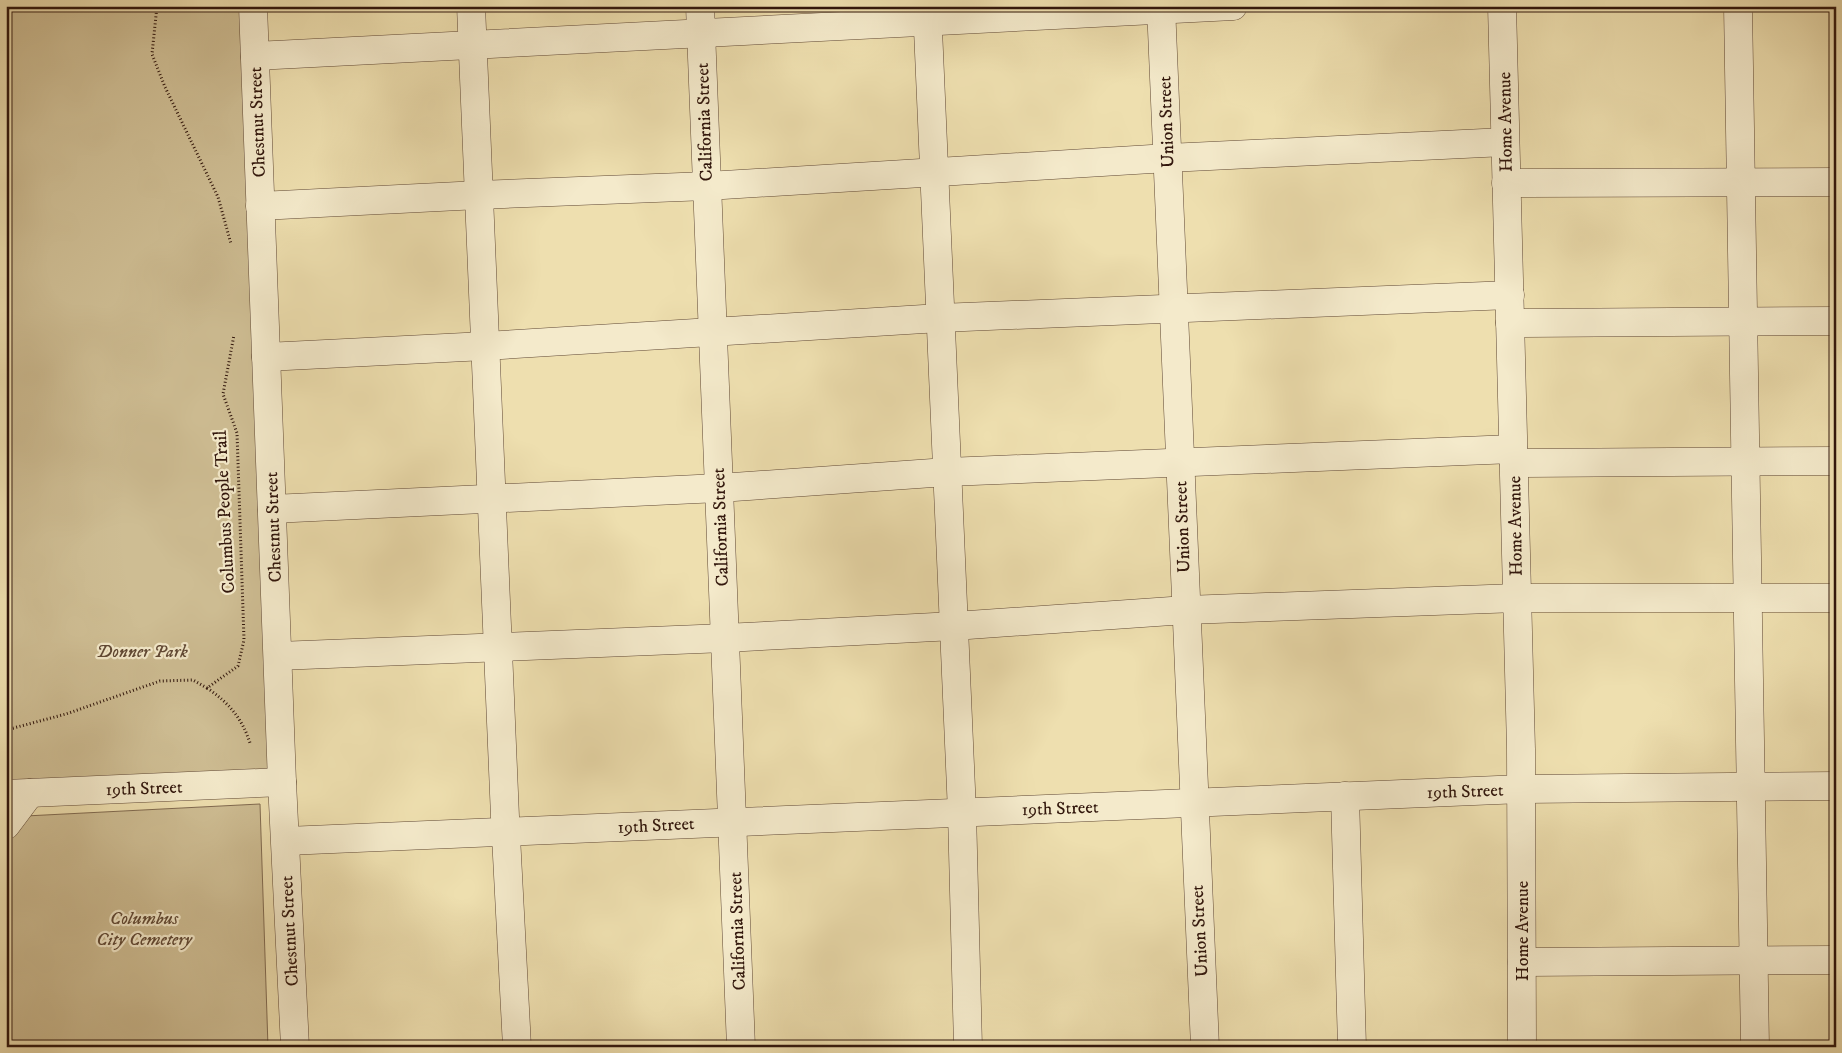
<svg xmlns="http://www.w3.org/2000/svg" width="1842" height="1053" font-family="'IM FELL DW Pica',serif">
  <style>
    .green { fill: #cebd93; stroke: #806a50 }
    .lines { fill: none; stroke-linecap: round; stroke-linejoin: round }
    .minor-casing { stroke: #604835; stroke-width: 29 }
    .path { stroke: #31160c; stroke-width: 3; stroke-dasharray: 1 2.5; stroke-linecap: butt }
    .minor { stroke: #f4eacb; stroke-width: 28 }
    .labels { text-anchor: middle; stroke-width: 4.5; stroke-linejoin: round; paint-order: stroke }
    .street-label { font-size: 18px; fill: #31160c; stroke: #f4eacb }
    .park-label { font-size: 18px; font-style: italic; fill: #604834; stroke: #f4eacb }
  </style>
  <rect width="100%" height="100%" fill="#eedfaf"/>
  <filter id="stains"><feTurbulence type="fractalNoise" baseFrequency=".004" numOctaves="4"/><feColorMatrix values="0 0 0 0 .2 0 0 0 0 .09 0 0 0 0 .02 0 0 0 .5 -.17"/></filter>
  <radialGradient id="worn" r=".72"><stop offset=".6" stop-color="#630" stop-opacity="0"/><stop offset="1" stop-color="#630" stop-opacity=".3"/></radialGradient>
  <!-- green -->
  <g class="green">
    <path d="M6,6h247l29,776 -276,12z"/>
    <path d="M260,804l8,243h-262v-230z"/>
  </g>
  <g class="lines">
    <defs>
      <g id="minor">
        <path d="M253,6l29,776 13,265"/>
        <path d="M471,6l34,811 12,230"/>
        <path d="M700,6l41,1041"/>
        <path d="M927,6l35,806 6,235"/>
        <path d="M1161,6l44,1041"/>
        <path d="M1502,6l19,743 1,298"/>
        <path d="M1738,6l17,1041"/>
        <path d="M255,56l978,-50"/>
        <path d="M1506,183l330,-1"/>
        <path d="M260,206l219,-11 228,-9 461,-28 337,-16"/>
        <path d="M1510,323l326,-2"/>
        <path d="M266,357l219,-11 455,-28 570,-23"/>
        <path d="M1514,463l322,-2"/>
        <path d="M272,509l447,-21 228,-16 566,-23"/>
        <path d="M278,656l447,-18 229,-12 232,-16 331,-12h319"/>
        <path d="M6,794l276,-12"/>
        <path d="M1345,796l7,251"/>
        <path d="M6,825l24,-32"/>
        <path d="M286,841l1236,-52 314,-3"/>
        <path d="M1522,962l314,-2"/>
      </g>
    </defs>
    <!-- minor casing -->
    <use href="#minor" class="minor-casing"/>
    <!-- path -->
    <g class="path">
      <path d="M157,6l-5,48 13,33 53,110 13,47"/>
      <path d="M207,688c21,14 35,30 43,55"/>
      <path d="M6,730l60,-16 94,-33 33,-1 14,8 31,-22 6,-26 -7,-207 -14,-39 11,-59"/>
    </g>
    <!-- minor -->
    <use href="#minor" class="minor"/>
  </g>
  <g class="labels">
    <!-- street labels -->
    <g class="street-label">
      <text transform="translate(257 122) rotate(-92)" y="6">Chestnut Street</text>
      <text transform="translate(704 122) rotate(-92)" y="6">California Street</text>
      <text transform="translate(1166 122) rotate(-92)" y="6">Union Street</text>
      <text transform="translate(1505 122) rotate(-91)" y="6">Home Avenue</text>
      <text transform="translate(224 512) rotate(-93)" y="6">Columbus People Trail</text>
      <text transform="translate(1515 526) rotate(-91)" y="6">Home Avenue</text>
      <text transform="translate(273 527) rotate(-92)" y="6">Chestnut Street</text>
      <text transform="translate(720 527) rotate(-92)" y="6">California Street</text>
      <text transform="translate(1182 527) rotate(-92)" y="6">Union Street</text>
      <text transform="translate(144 788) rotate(-2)" y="6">19th Street</text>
      <text transform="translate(1465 791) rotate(-2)" y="6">19th Street</text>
      <text transform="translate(1060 808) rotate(-2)" y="6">19th Street</text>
      <text transform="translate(656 825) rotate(-3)" y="6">19th Street</text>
      <text transform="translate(289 931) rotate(-93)" y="6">Chestnut Street</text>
      <text transform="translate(737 931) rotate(-92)" y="6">California Street</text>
      <text transform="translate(1199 931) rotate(-93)" y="6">Union Street</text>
      <text transform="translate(1522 931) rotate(-90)" y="6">Home Avenue</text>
    </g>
    <!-- park labels -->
    <g class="park-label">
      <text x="142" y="657">Donner Park</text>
      <text x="144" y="924">Columbus<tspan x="144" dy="21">City Cemetery</tspan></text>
    </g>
  </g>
  <!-- margin -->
  <rect width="1842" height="1053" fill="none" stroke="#eedfaf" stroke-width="25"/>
  <rect x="8" y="8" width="1827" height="1038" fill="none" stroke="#31160c" stroke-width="2.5"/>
  <rect x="12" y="12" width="1817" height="1028" fill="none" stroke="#31160c"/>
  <rect width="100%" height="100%" filter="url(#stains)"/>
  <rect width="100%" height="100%" fill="url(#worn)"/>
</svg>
